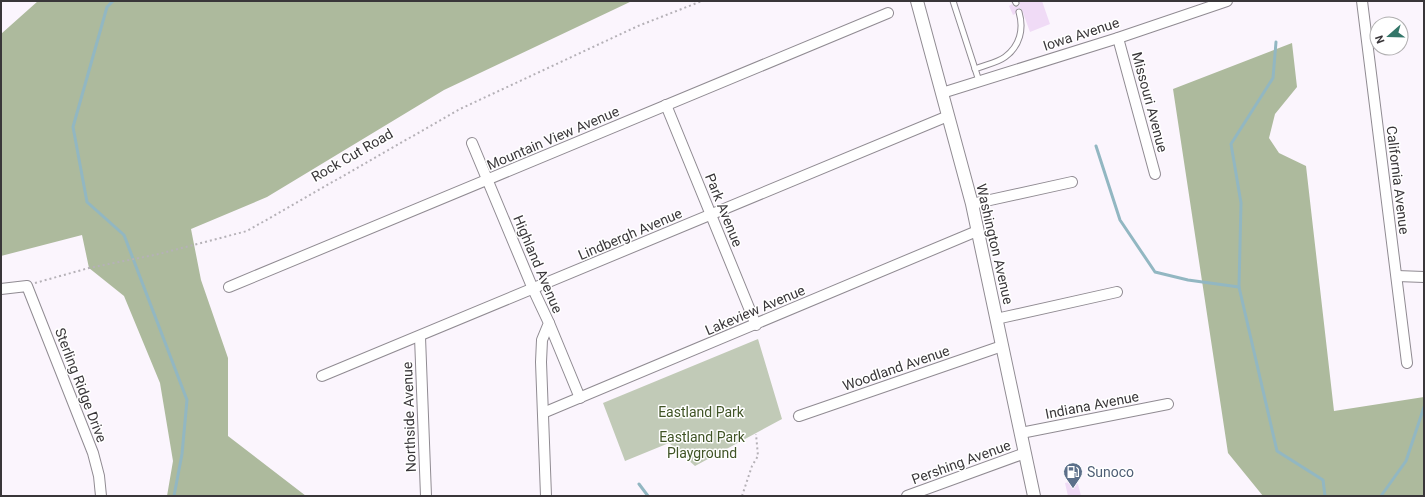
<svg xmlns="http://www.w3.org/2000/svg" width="1425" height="497" font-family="Roboto,sans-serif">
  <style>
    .green { fill: #c1cab7 }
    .forest { fill: #adba9d }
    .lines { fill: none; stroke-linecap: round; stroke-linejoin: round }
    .stream { stroke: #92b7c2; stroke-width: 3 }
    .building { fill: #f0dbf6 }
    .service-casing { stroke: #908b92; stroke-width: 7 }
    .minor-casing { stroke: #908b92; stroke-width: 12 }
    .tertiary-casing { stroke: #908b92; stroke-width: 14 }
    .path { stroke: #b5b1b7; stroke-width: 2; stroke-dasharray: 2 3; stroke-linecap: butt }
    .service { stroke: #fff; stroke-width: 5 }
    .minor { stroke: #fff; stroke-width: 10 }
    .tertiary { stroke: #fff; stroke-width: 12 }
    .labels { text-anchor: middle; stroke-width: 3; stroke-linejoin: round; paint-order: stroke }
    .street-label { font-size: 14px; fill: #393639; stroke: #fff }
    .park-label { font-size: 14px; fill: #405426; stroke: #fff }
    .service-label { font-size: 14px; fill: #4e5e75; stroke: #fff; text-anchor: start }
  </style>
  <rect width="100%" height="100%" fill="#fbf5fd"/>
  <!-- green -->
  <path class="green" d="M758,339l24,80 -87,47 -26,-23 -44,18 -22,-58z"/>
  <!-- forest -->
  <g class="forest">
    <path d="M38,1h594l-188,89 -177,107 -76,32 10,51 27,78v78l78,60h-139l6,-35 -13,-78 -36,-87 -35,-28 -7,-33 -81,21v-222z"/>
    <path d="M1292,43l5,44 -22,27 -6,24 10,15 27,13 28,245 90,-14v99h-161l-35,-43 -55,-364z"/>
  </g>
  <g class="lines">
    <!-- stream -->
    <g class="stream">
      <path d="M113,1l-6,6 -34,120 14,75 37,33 63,165 -5,54 -8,42"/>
      <path d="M1276,42l-3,36 -42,66 10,59 -2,84 38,164 46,29 2,16"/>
      <path d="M1096,146l24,74 35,52 33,8 51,7"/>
      <path d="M639,484l9,12"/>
      <path d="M1381,496l25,-35 18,-54"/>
    </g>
  </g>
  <!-- building -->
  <g class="building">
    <path d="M1020,1h22l8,23 -20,8 -8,-22 -2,-2 -3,1 -2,5 -2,1 -4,-9 3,-2 2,3h3l3,-2z"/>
    <path d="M1077,480l4,16h-13l-3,-13z"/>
  </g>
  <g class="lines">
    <defs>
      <g id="service">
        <path d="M953,1l26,80"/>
        <path d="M1015,1l1,2"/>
        <path d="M975,69c9,-4 22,-6 30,-12 15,-11 19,-28 14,-45"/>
      </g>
      <g id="minor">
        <path d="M1362,1l45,362"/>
        <path d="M1118,38l37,136"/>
        <path d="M942,93l176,-55 109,-37"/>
        <path d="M666,105l90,220"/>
        <path d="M472,143l61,146 16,34 -7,17 -1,22 5,134"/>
        <path d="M972,204l100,-22"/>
        <path d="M1397,276l27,1"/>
        <path d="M229,287l659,-274"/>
        <path d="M1,289l26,-3 66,167 6,23 2,20"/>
        <path d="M996,319l121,-27"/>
        <path d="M549,323l31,75"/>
        <path d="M420,337l6,159"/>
        <path d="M322,376l626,-260"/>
        <path d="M543,413l434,-182"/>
        <path d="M799,416l203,-70"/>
        <path d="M1021,433l147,-29"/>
        <path d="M907,496l118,-43"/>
      </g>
      <path id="tertiary" d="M917,1l55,203 62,292"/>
    </defs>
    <!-- service casing -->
    <use href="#service" class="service-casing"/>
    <!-- minor casing -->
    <use href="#minor" class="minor-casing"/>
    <!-- tertiary casing -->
    <use href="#tertiary" class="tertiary-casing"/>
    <!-- path -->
    <g class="path">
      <path d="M35,283l54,-15 70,-14 88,-23 213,-122 178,-83 64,-25"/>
      <path d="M742,496l10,-30 6,-10 -2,-22"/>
    </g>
    <!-- service -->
    <use href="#service" class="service"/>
    <!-- minor -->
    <use href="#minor" class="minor"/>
    <!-- tertiary -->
    <use href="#tertiary" class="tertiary"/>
  </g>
  <!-- icons -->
  <defs>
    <symbol id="fuel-pin" viewBox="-11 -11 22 30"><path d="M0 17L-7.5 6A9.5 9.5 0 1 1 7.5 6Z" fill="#5c6f8a" stroke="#fff"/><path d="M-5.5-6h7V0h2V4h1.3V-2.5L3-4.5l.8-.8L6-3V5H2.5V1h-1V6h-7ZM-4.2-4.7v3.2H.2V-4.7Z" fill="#fff"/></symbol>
  </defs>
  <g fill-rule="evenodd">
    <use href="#fuel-pin" x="1062" y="461" width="22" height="30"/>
  </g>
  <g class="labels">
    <!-- street labels -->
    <g class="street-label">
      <text transform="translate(1081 34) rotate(-18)" y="5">Iowa Avenue</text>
      <text transform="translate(1150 102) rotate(75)" y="5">Missouri Avenue</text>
      <text transform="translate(553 138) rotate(-23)" y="5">Mountain View Avenue</text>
      <text transform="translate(352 155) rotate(-30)" y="5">Rock Cut Road</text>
      <text transform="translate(1398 180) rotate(83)" y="5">California Avenue</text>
      <text transform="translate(724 210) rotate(68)" y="5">Park Avenue</text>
      <text transform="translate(630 234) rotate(-23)" y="5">Lindbergh Avenue</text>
      <text transform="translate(995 244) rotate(77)" y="5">Washington Avenue</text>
      <text transform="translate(538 264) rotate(67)" y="5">Highland Avenue</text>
      <text transform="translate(755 310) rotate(-23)" y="5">Lakeview Avenue</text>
      <text transform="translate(896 368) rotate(-19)" y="5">Woodland Avenue</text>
      <text transform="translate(81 385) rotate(69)" y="5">Sterling Ridge Drive</text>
      <text transform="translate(1092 405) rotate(-11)" y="5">Indiana Avenue</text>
      <text transform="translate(409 417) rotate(-92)" y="5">Northside Avenue</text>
      <text transform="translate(961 462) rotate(-20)" y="5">Pershing Avenue</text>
    </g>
    <!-- park labels -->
    <g class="park-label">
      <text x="701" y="417">Eastland Park</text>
      <text x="702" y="442">Eastland Park<tspan x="702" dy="16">Playground</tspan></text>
    </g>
    <!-- service labels -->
    <g class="service-label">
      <text x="1087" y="477">Sunoco</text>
    </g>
  </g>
  <!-- border -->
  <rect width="1425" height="497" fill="none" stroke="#393639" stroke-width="4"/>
  <!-- north arrow -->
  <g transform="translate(1389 36) rotate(250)"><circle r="19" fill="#ffffff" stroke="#b0afb0"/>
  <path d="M0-3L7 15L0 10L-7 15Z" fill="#337669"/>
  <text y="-6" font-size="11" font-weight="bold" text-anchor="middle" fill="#393639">N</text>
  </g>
</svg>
